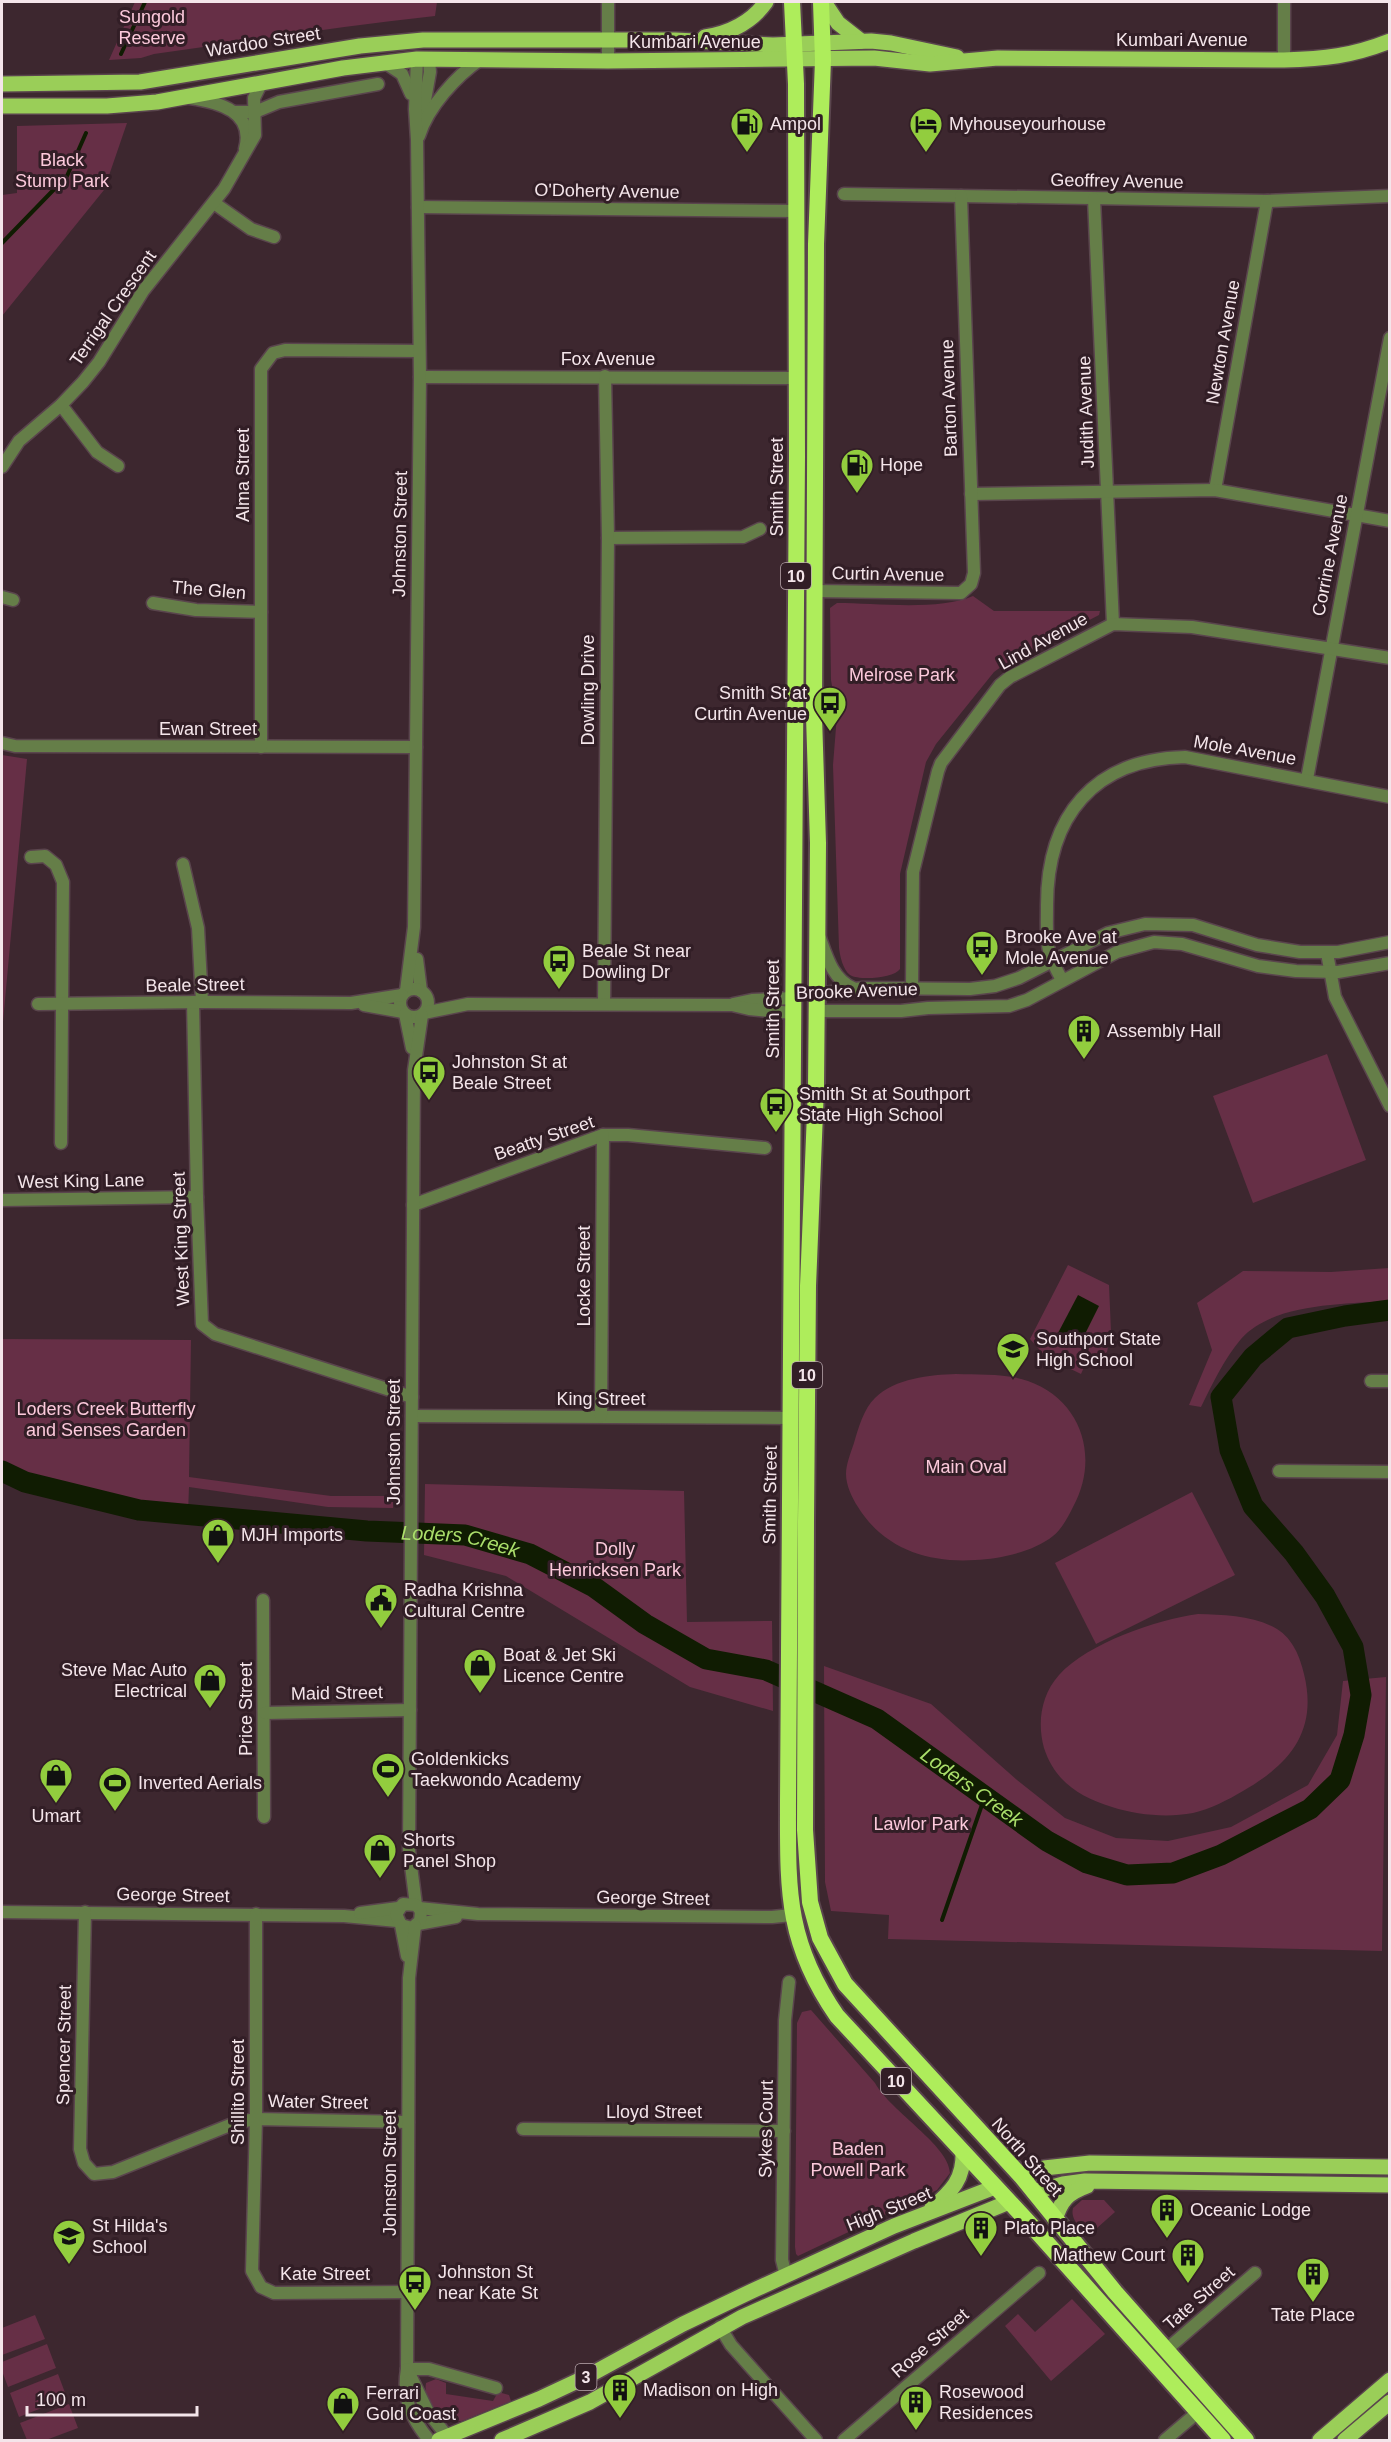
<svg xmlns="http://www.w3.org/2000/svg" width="1391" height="2442" font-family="Helvetica,sans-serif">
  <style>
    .green { fill: #662f46 }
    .water { fill: #101c02 }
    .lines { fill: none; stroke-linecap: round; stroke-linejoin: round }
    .stream { stroke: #101c02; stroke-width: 4 }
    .river { stroke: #101c02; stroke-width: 21 }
    .minor-casing { stroke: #5a454d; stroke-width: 15 }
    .major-casing { stroke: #5a454d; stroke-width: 18 }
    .highway-casing { stroke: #5a454d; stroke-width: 20 }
    .minor { stroke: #657e48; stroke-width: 12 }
    .major { stroke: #9ace58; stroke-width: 15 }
    .highway { stroke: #aeed5b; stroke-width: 16 }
    .labels { text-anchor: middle; stroke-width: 6; stroke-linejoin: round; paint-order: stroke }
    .shield { fill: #321e26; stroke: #baa9af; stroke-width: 1.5 }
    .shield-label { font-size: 16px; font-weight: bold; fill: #f4e5ea }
    .park-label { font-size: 18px; fill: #fcc9db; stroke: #321e26 }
    .street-label { font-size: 18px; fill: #f4e5ea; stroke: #321e26 }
    .poi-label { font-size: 18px; fill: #f4e5ea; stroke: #321e26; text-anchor: start }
    .water-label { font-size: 20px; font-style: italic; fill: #aade6a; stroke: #321e26 }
  </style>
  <rect width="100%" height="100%" fill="#3d272f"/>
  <!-- green -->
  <g class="green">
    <path d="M135,2h302l-2,14c-94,10 -187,25 -281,38l-13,4 -32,2z"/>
    <path d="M127,123l-23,67 -102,126v-121l15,-2v-67z"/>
    <path d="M973,596l21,15h106l-1,4 -94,49 -11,8 -58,72 -10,18 -26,112v95c-6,9 -40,12 -50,6 -7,-5 -10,-19 -11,-27l-6,-183 4,-50 -6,-35 -1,-72 7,-5c38,0 102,8 136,-7z"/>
    <path d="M2,755l25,4 -25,274z"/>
    <path d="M1327,1054l39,106 -113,43 -40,-107z"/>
    <path d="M1068,1265l41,20 2,47 -4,20 -22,13 -4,9 -35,-17 -16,-18z"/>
    <path d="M1389,1268v33c-44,3 -117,2 -148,38 -17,20 -28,44 -40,68l-12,-2 23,-55 -15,-47 46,-32 88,1z"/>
    <path d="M2,1339l189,1 -2,137 142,19h62v12l-65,-1 -139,-20 -1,26 -49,-3 -114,-28 -23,-11z"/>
    <path d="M956,1374c23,1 50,-1 72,7 54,19 72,77 45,126 -5,10 -11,22 -20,29 -20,16 -53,23 -78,24 -47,3 -91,-11 -117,-53 -6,-9 -12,-22 -12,-33 0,-10 5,-22 8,-31 4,-14 10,-35 21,-45 20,-20 55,-23 81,-24z"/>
    <path d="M425,1484l259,7 3,131 85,-1 1,90 -83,-24 -184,-111 -82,-21z"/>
    <path d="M1192,1492l43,83 -139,69 -41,-81z"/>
    <path d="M1198,1614c26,1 55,1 79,15 16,10 23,28 27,45 14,57 -14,90 -61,117 -15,9 -33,18 -50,22 -26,5 -56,2 -81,-6 -32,-10 -57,-25 -68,-59 -7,-25 -3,-53 15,-73 29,-32 97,-55 139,-61z"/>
    <path d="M824,1666l107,38 86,76 48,38 51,20 52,3 63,-14 77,-42 29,-50 6,-54 43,-4 -4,274 -494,-12 1,-24 -58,-4 -6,-29z"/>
    <path d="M811,2010l64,73c16,29 74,62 75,90l-13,17 -139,66 -2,-2 -1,-7 2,-224 5,-11z"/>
    <path d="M1082,2200h22l11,12 -27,24c-7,-8 -18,-16 -15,-28z"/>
    <path d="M1072,2299l33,35 -54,47 -46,-55 13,-12 17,18z"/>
    <path d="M35,2315l10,24 -43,16v-27z"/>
    <path d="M47,2344l9,24 -48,19 -6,-16v-9z"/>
    <path d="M58,2374l9,24 -48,19 -9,-24z"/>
    <path d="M436,2379l10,4v11l47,7 5,-9 11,3 2,6 -49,20 -11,1c-14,-6 -28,-23 -25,-39z"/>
    <path d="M69,2404l9,24 -32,12h-19l-7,-17z"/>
  </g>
  <!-- water -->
  <path class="water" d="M1078,1295l21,11 -19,38 -22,-11z"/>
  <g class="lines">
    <!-- stream -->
    <g class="stream">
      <path d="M121,54l24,-52"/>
      <path d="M2,243l65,-67 19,-43"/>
      <path d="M942,1920l43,-124"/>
    </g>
    <!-- river -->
    <path class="river" id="s1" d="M2,1471l23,11 114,28 228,21 98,4 65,19 64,33 51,37 61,35 60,11 111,49 170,122 40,22 40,12 46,-2 48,-18 89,-46 30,-29 14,-45 7,-40 -8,-48 -28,-51 -31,-43 -41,-47 -23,-56 -9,-53 32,-40 35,-29 57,-12 45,-6"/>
    <defs>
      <g id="minor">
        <path d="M1284,60v-58"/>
        <path d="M608,61v-59"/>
        <path d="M384,62l18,12 9,20"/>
        <path d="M190,98c29,4 65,14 55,51"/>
        <path d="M234,112h21l24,-10 99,-18"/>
        <path d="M421,123l9,-51 -1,-13"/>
        <path d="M419,136c9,-29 37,-60 62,-77"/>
        <path d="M844,194l423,7 123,-5"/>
        <path d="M1094,199l19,425"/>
        <path d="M214,203l37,26 23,8"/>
        <path d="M418,207l379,4"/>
        <path d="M420,377l376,1"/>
        <path d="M61,405l36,47 21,14"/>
        <path d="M2,467l17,-26 42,-36 22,-23 16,-20 44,-71 81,-102 31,-54 -1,-37 7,-14"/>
        <path d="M1215,490l52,-289"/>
        <path d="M971,494l244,-4 175,31"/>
        <path d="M608,538l135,-1 17,-8"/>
        <path d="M815,591l146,2 10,-9 3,-11 -13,-377"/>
        <path d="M2,597l11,3"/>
        <path d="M153,603l43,7 65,2"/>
        <path d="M2,743l13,3 401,1"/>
        <path d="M261,747v-378l12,-16 12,-3 134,1"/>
        <path d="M1307,779l83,-441"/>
        <path d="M31,857l14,-1 11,9 7,17 -2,261"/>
        <path d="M183,864l15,64 4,74"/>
        <path d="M820,938c7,20 13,41 33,50"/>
        <path d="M1327,953l8,44 55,109"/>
        <path d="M417,959l4,32"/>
        <path d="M1062,980c-18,-32 -15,-39 -15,-75 0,-89 47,-146 138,-148l205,40"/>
        <path d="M912,987l1,-115 25,-101 3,-8 59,-78 10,-8 103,-53 79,3 198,31"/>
        <circle cx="414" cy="1003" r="14"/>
        <path d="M406,991l8,-64 6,-550 -3,-237 -2,-31 2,-50"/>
        <path d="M817,994l46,-6 107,1 25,-3 24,-8 89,-45 37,-9 48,1 64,20 43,7h38l52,-10"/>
        <path d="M193,1002l4,195 5,127 13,10 197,63"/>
        <path d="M38,1004l164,-2 149,1 51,-8"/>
        <path d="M604,1004l4,-466 -3,-162"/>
        <path d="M733,1004l19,-4 41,-2"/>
        <path d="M364,1005l39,7"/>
        <path d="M817,1011h84l27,-3 81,-2 18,-6 90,-48 37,-10 28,2 76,22 38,5 42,1 52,-9"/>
        <path d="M424,1013l44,-9 264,1 17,4 44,4"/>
        <path d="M405,1014l7,34"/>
        <path d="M2,1200l195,-3"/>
        <path d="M413,1205l190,-70h25l137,13"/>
        <path d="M1371,1381h19"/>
        <path d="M412,1416l378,2"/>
        <path d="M601,1416l2,-281"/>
        <path d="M1279,1471l111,1"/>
        <path d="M263,1600l1,217"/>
        <path d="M265,1713l145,-3"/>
        <path d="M416,1905l-7,-55 5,-780 8,-55"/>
        <path d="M419,1908l59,6 294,3 20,-2"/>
        <path d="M2,1912l342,4 53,5"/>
        <path d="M85,1912l-5,237 4,14 10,11 19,-2 122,-49 21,-4 152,3"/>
        <path d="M360,1913l38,-5"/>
        <path d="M256,1914v205l-4,152 9,16 13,6 133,-1"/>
        <path d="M418,1924l38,-7"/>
        <path d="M401,1925l11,3 8,-7 1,-10 -5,-6 -13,-1 -7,10 5,11 6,31"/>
        <path d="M415,1926l-6,52 -2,391c-5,29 4,49 22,71"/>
        <path d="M523,2129l261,2"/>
        <path d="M786,2276l-4,-16 3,-240 4,-38"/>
        <path d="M720,2327l11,18 85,95"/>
        <path d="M1166,2350l89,-77"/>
        <path d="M407,2369h22l67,19"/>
        <path d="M407,2369l21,43 22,28"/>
        <path d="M844,2440l195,-167"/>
        <path d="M1165,2440l33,-28"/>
      </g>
      <g id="major">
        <path d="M824,2l14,21 23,18"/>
        <path d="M705,37c25,-4 46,-14 61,-35"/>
        <path d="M2,84l138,-2 220,-36 63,-6h252l98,5 98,-4 20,2 66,14"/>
        <path d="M2,106h105l50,-4 186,-34 74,-9 191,2 266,-3 56,6 68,-6 286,2c40,-1 68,-4 106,-19"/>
        <path d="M1021,2176l23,-8 46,-5 300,4"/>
        <path d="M1034,2192l29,-8 22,-3 305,4"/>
        <path d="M932,2208c20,-17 32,-29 31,-56"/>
        <path d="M1055,2220c6,-20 13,-27 32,-34"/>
        <path d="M439,2440l100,-41 49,-23 95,-52 69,-33 142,-65 101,-39"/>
        <path d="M502,2440l88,-38 152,-85 172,-76 95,-39"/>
        <path d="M1320,2440l70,-60"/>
        <path d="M1345,2440l45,-38"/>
      </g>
      <g id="highway">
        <path d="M792,2l4,82 1,372 -9,1345c0,87 -3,140 49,215l194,209 192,215"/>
        <path d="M821,2l2,58 -7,184 -2,472 4,127 -1,133 -1,112 -8,198 -2,235 -1,309 5,72 10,36 25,46 176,192 94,116 131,148"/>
      </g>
    </defs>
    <!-- minor casing -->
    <use href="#minor" class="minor-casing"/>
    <!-- major casing -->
    <use href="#major" class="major-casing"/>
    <!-- highway casing -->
    <use href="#highway" class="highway-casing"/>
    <!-- minor -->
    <use href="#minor" class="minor"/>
    <!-- major -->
    <use href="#major" class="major"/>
    <!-- highway -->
    <use href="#highway" class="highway"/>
  </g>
  <!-- icons -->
  <defs>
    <symbol id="fuel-pin" viewBox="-11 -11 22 30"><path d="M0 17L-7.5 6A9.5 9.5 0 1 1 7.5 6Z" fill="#92cd3e" stroke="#321e26"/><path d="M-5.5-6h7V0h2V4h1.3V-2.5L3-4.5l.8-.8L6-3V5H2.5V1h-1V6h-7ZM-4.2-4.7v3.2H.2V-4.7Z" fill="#111"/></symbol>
    <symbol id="hotel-pin" viewBox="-11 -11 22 30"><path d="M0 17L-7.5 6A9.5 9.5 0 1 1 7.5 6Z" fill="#92cd3e" stroke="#321e26"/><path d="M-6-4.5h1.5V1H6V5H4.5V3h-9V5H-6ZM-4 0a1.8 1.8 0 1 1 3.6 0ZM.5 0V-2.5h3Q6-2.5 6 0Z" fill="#111"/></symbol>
    <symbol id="bus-pin" viewBox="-11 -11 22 30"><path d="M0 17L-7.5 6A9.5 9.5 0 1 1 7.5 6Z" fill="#92cd3e" stroke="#321e26"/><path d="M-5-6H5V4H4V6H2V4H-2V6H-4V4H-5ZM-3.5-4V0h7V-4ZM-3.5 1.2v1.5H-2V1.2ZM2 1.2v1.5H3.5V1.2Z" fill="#111"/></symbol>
    <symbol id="building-pin" viewBox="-11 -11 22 30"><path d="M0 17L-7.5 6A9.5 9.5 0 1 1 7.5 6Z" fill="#92cd3e" stroke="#321e26"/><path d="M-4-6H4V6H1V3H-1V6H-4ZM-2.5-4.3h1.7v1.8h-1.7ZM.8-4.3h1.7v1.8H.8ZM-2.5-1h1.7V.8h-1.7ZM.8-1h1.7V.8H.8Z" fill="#111"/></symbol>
    <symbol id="school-pin" viewBox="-11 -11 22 30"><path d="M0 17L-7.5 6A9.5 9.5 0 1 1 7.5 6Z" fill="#92cd3e" stroke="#321e26"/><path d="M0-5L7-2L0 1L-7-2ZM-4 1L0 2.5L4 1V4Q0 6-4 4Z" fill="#111"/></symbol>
    <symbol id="shop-pin" viewBox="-11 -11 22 30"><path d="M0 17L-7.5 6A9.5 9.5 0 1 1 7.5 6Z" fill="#92cd3e" stroke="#321e26"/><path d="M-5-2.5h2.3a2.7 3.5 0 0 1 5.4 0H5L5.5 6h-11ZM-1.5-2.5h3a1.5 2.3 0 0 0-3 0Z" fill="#111"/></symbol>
    <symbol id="civic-pin" viewBox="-11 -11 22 30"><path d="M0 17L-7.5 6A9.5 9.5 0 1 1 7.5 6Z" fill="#92cd3e" stroke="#321e26"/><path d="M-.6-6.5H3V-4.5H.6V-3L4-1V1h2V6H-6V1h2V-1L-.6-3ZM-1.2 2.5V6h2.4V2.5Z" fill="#111"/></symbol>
    <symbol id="stadium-pin" viewBox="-11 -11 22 30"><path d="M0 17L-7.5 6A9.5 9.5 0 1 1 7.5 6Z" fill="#92cd3e" stroke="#321e26"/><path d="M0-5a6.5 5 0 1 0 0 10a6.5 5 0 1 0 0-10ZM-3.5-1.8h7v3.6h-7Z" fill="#111"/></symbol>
  </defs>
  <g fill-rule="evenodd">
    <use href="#fuel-pin" x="728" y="105" width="38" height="52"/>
    <use href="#hotel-pin" x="907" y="105" width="38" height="52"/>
    <use href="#fuel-pin" x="838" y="446" width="38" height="52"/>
    <use href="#bus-pin" x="811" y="684" width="38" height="52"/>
    <use href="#bus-pin" x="963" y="928" width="38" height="52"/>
    <use href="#bus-pin" x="540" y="942" width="38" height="52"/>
    <use href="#building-pin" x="1065" y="1012" width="38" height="52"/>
    <use href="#bus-pin" x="410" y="1053" width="38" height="52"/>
    <use href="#bus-pin" x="757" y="1085" width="38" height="52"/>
    <use href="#school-pin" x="994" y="1330" width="38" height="52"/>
    <use href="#shop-pin" x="199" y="1516" width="38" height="52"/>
    <use href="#civic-pin" x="362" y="1581" width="38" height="52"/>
    <use href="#shop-pin" x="461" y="1646" width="38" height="52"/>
    <use href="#shop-pin" x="191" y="1661" width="38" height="52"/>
    <use href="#stadium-pin" x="369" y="1750" width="38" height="52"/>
    <use href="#shop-pin" x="37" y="1756" width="38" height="52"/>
    <use href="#stadium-pin" x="96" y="1764" width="38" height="52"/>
    <use href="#shop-pin" x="361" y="1831" width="38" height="52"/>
    <use href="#building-pin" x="1148" y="2191" width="38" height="52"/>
    <use href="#building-pin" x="962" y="2209" width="38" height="52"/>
    <use href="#school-pin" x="50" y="2217" width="38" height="52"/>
    <use href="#building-pin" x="1169" y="2236" width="38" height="52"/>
    <use href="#building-pin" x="1294" y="2255" width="38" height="52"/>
    <use href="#bus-pin" x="396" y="2263" width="38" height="52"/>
    <use href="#building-pin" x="601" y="2371" width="38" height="52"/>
    <use href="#building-pin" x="897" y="2383" width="38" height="52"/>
    <use href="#shop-pin" x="324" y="2384" width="38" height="52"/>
  </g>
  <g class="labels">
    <!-- shield labels -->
    <g class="shield">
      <rect x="781" y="563" width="30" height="26" rx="4.5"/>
      <rect x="792" y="1362" width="30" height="26" rx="4.5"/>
      <rect x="881" y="2068" width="30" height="26" rx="4.5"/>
      <rect x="575.5" y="2364" width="21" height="26" rx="4.5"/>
    </g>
    <g class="shield-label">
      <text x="796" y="582">10</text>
      <text x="807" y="1381">10</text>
      <text x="896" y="2087">10</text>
      <text x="586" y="2383">3</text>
    </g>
    <!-- park labels -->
    <g class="park-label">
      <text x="152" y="23">Sungold<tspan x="152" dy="21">Reserve</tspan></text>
      <text x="62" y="166">Black<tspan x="62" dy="21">Stump Park</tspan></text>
      <text x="902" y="681">Melrose Park</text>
      <text x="106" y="1415">Loders Creek Butterfly<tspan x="106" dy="21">and Senses Garden</tspan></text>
      <text x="966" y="1473">Main Oval</text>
      <text x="615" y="1555">Dolly<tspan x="615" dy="21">Henricksen Park</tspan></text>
      <text x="921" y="1830">Lawlor Park</text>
      <text x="858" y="2155">Baden<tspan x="858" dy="21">Powell Park</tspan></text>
    </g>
    <!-- street labels -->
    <g class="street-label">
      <text x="1182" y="46">Kumbari Avenue</text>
      <text transform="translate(263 42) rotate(-9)" y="6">Wardoo Street</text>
      <text x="695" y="48">Kumbari Avenue</text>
      <text transform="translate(1117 181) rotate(1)" y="6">Geoffrey Avenue</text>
      <text transform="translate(607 191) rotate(1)" y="6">O'Doherty Avenue</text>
      <text transform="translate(113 308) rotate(-55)" y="6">Terrigal Crescent</text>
      <text transform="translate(1223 342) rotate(-80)" y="6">Newton Avenue</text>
      <text x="608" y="365">Fox Avenue</text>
      <text transform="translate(949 398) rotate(-92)" y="6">Barton Avenue</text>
      <text transform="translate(1086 412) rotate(-92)" y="6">Judith Avenue</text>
      <text transform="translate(243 475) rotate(-90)" y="6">Alma Street</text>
      <text transform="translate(777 487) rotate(-90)" y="6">Smith Street</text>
      <text transform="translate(400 534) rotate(-89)" y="6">Johnston Street</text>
      <text transform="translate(1330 555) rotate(-79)" y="6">Corrine Avenue</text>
      <text transform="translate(888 574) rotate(1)" y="6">Curtin Avenue</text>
      <text transform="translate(209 590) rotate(5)" y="6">The Glen</text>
      <text transform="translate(1043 641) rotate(-29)" y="6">Lind Avenue</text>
      <text transform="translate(588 690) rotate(-90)" y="6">Dowling Drive</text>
      <text x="208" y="735">Ewan Street</text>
      <text transform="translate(1245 750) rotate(10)" y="6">Mole Avenue</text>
      <text transform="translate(195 985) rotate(-1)" y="6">Beale Street</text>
      <text transform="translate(857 991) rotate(-2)" y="6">Brooke Avenue</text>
      <text transform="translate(773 1009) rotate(-90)" y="6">Smith Street</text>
      <text transform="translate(544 1138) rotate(-19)" y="6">Beatty Street</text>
      <text transform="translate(81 1181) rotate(-1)" y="6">West King Lane</text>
      <text transform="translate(181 1239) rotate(-92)" y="6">West King Street</text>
      <text transform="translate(584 1276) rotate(-90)" y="6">Locke Street</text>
      <text x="601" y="1405">King Street</text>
      <text transform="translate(394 1442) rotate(-90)" y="6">Johnston Street</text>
      <text transform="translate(770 1495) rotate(-89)" y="6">Smith Street</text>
      <text transform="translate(337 1693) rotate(-1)" y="6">Maid Street</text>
      <text transform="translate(246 1709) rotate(-90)" y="6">Price Street</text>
      <text transform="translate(173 1895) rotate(1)" y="6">George Street</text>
      <text transform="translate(653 1898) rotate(1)" y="6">George Street</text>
      <text transform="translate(64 2045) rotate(-89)" y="6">Spencer Street</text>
      <text transform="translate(238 2092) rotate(-90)" y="6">Shillito Street</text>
      <text transform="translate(318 2102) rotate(1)" y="6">Water Street</text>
      <text x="654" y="2118">Lloyd Street</text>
      <text transform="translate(766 2129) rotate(-89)" y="6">Sykes Court</text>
      <text transform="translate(1027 2157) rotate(49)" y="6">North Street</text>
      <text transform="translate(390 2173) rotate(-90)" y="6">Johnston Street</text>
      <text transform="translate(889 2209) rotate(-22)" y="6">High Street</text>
      <text x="325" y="2280">Kate Street</text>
      <text transform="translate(1199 2298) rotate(-41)" y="6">Tate Street</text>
      <text transform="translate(930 2343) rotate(-41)" y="6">Rose Street</text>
    </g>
    <!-- poi labels -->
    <g class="poi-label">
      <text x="770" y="130">Ampol</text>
      <text x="949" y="130">Myhouseyourhouse</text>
      <text x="880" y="471">Hope</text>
      <text x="807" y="699" text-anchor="end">Smith St at<tspan x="807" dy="21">Curtin Avenue</tspan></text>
      <text x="1005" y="943">Brooke Ave at<tspan x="1005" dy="21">Mole Avenue</tspan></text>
      <text x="582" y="957">Beale St near<tspan x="582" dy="21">Dowling Dr</tspan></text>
      <text x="1107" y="1037">Assembly Hall</text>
      <text x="452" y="1068">Johnston St at<tspan x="452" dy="21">Beale Street</tspan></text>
      <text x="799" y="1100">Smith St at Southport<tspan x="799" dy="21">State High School</tspan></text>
      <text x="1036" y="1345">Southport State<tspan x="1036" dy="21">High School</tspan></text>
      <text x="241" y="1541">MJH Imports</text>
      <text x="404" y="1596">Radha Krishna<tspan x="404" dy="21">Cultural Centre</tspan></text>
      <text x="503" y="1661">Boat &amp; Jet Ski<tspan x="503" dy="21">Licence Centre</tspan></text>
      <text x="187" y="1676" text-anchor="end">Steve Mac Auto<tspan x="187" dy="21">Electrical</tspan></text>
      <text x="411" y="1765">Goldenkicks<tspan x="411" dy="21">Taekwondo Academy</tspan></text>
      <text x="138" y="1789">Inverted Aerials</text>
      <text x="56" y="1822" text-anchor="middle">Umart</text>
      <text x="403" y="1846">Shorts<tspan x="403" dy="21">Panel Shop</tspan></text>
      <text x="1190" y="2216">Oceanic Lodge</text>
      <text x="92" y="2232">St Hilda's<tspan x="92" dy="21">School</tspan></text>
      <text x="1004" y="2234">Plato Place</text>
      <text x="1165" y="2261" text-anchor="end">Mathew Court</text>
      <text x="438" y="2278">Johnston St<tspan x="438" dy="21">near Kate St</tspan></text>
      <text x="1313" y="2321" text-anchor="middle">Tate Place</text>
      <text x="643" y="2396">Madison on High</text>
      <text x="939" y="2398">Rosewood<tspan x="939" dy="21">Residences</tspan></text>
      <text x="366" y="2399">Ferrari<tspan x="366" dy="21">Gold Coast</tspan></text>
    </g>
    <!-- water labels -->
    <g class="water-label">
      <text dy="7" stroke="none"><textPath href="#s1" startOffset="466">Loders Creek</textPath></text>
      <text dy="7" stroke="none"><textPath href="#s1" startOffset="1042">Loders Creek</textPath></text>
    </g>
  </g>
  <!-- border -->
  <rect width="1391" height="2442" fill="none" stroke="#f4e5ea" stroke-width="6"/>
  <!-- scale -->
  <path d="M27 2406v9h170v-9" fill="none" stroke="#f4e5ea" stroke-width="3"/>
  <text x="36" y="2406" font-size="18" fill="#f4e5ea" stroke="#321e26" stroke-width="4.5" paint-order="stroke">100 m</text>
</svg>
